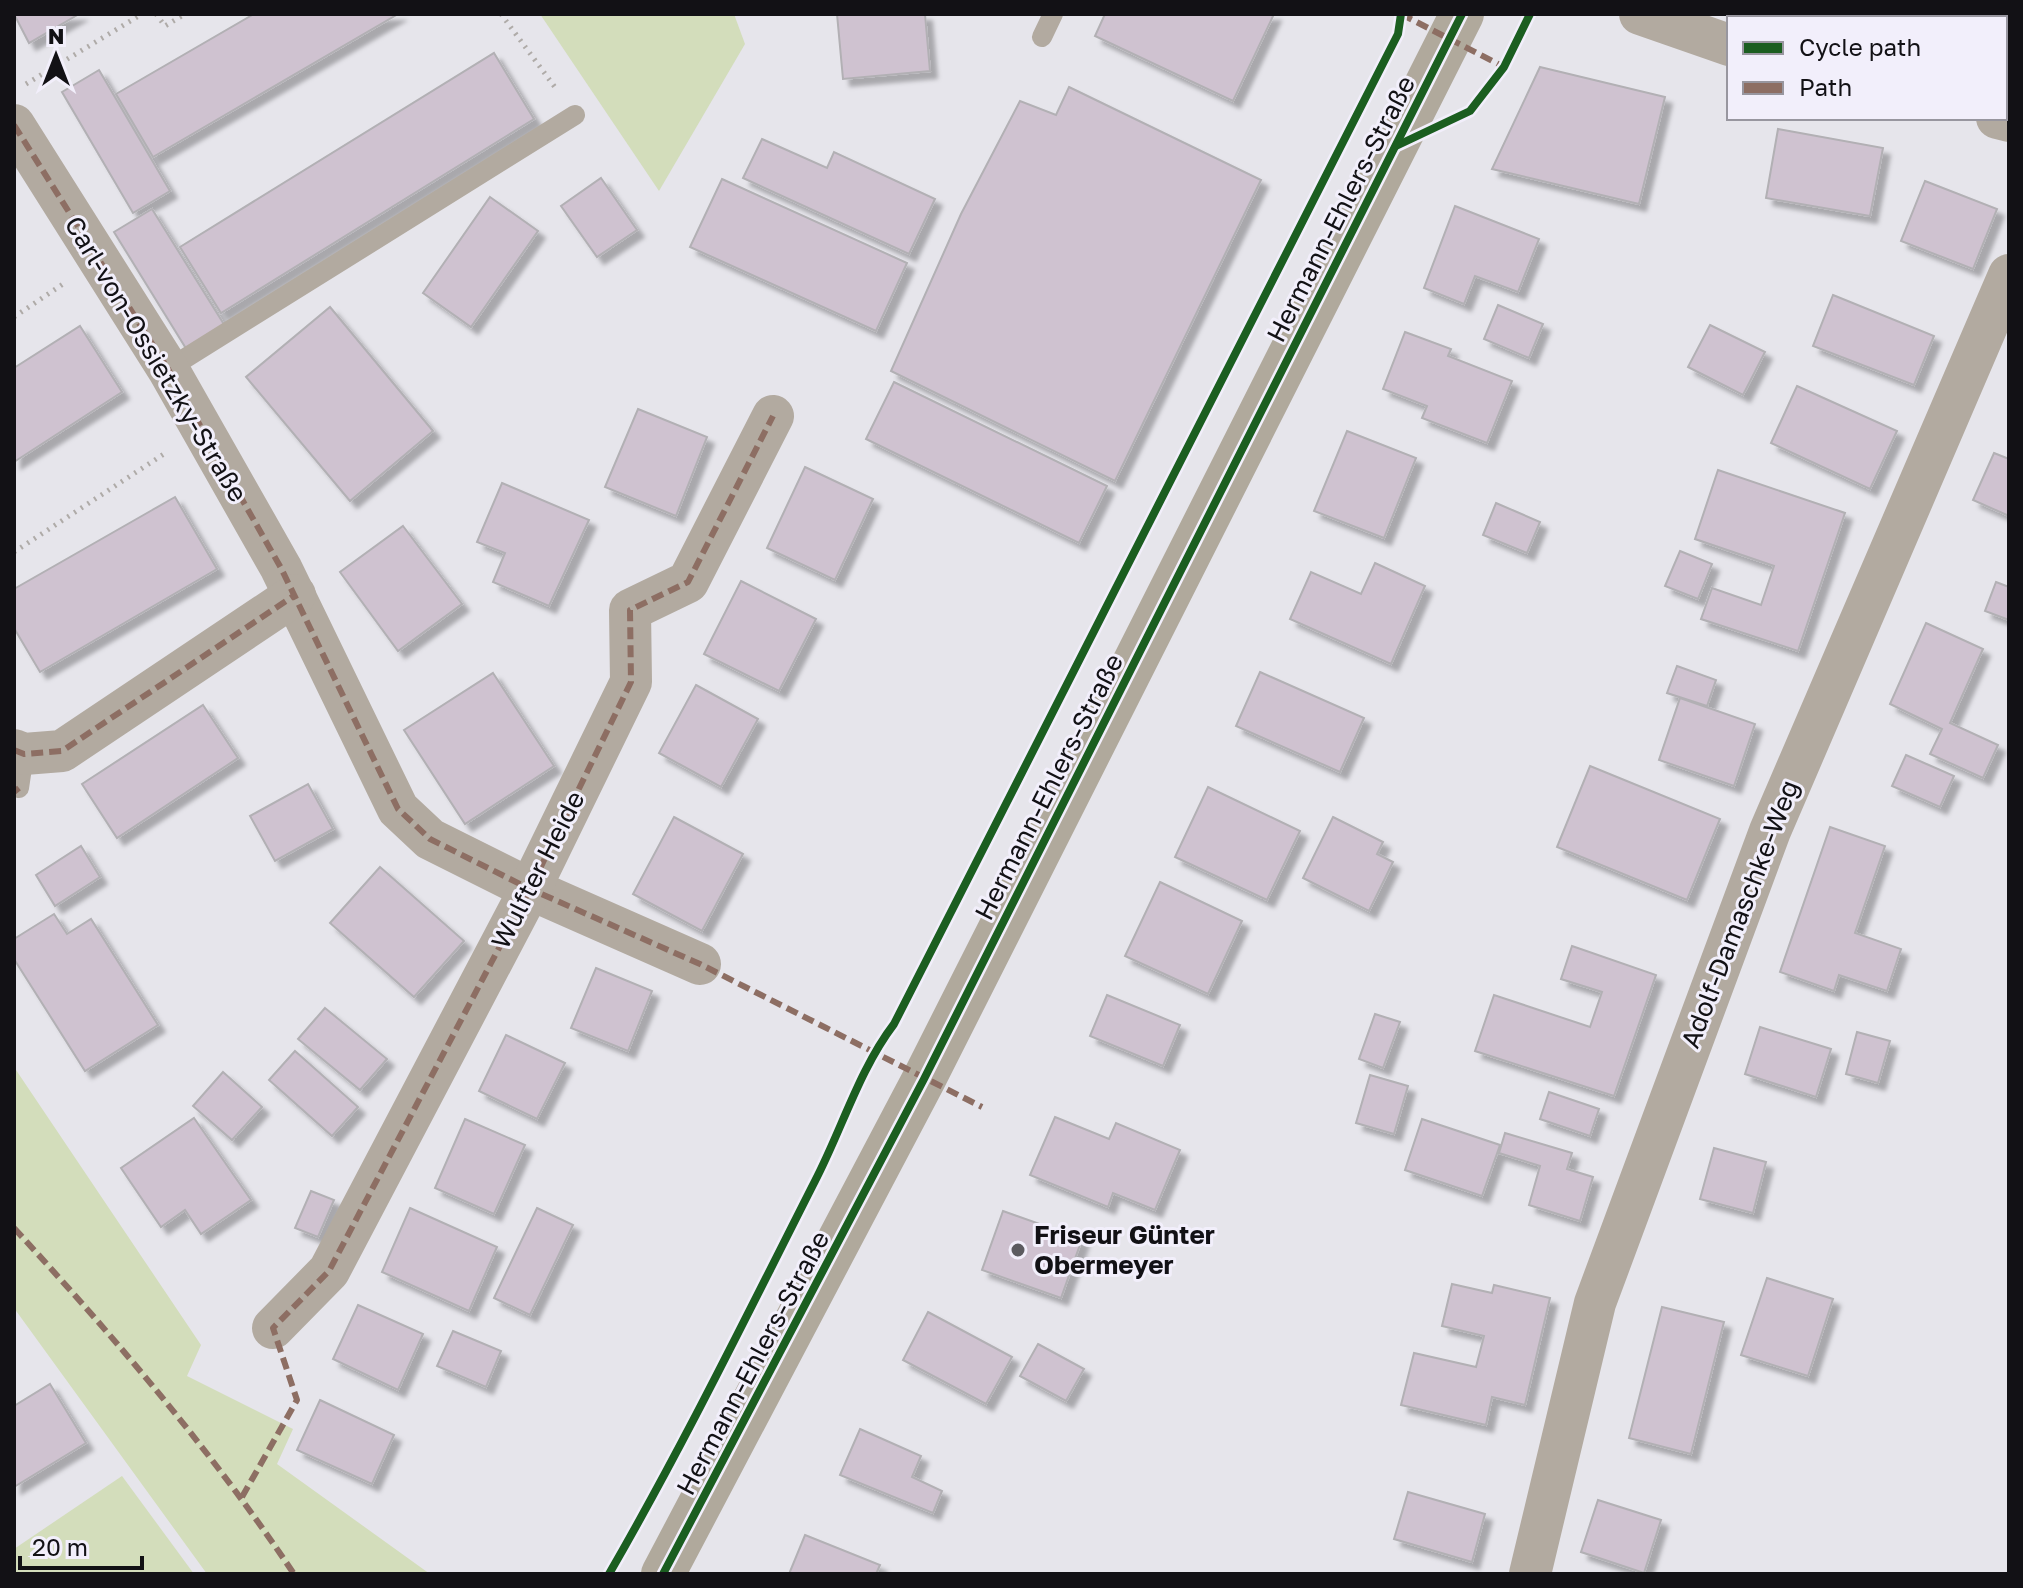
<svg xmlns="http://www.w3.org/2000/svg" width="2023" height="1588" font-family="'Golos Text',sans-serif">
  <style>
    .green { fill: #d3ddbb }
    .building { fill: #cfc2d0; stroke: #b2b0b4; stroke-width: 2; filter: url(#shadow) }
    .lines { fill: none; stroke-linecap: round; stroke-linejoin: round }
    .path { stroke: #afaba8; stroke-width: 5; stroke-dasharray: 2 6; stroke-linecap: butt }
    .lane { stroke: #b2aaa0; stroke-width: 20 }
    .street { stroke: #b2aaa0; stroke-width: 42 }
    .secondary { stroke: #b0a99c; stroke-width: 44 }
    .quiet { stroke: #8d6e63; stroke-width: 6; stroke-dasharray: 12 6; stroke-linecap: butt }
    .cycleway-casing { stroke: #f2effb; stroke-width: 13 }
    .cycleway { stroke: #1b5e20; stroke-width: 8 }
    .poi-dot { fill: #5c5b60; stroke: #f2effb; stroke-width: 3 }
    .labels { text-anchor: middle; stroke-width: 6; stroke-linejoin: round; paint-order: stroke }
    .street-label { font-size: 26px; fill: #121115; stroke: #f2effb }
    .poi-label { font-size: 26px; font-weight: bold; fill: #121115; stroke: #f2effb; text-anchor: start }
  </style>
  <defs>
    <filter id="shadow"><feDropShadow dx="7" dy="7" stdDeviation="2" flood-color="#0004"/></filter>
  </defs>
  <rect width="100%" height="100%" fill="#e6e5eb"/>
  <!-- green -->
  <g class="green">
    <path d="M540,14h194l11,30 -86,147z"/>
    <path d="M14,1067l187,278 -14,31 106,53 -16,35 153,110h-223l-193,-266z"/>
    <path d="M122,1476l72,98h-180v-25z"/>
  </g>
  <!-- building -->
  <g class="building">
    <path d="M14,14h65l-50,29z"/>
    <path d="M254,14h144l-245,143 -37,-63z"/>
    <path d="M837,14h88l5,57 -87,8z"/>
    <path d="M1105,14h169l-41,87 -138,-65z"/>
    <path d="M494,53l40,66 -313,194 -41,-66z"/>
    <path d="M1540,67l125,30 -26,107 -147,-35z"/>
    <path d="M99,70l71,121 -37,22 -71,-121z"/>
    <path d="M1069,87l192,93 -146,301 -224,-110 70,-157 59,-113 36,14z"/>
    <path d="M1778,129l105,19 -13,68 -104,-18z"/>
    <path d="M762,139l65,29 7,-16 101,47 -26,55 -166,-76z"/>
    <path d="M601,178l36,52 -40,27 -36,-51z"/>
    <path d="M722,179l185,84 -31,68 -186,-84z"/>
    <path d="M1925,181l72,28 -24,60 -72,-28z"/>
    <path d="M490,197l48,34 -67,96 -48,-34z"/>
    <path d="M1455,206l84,33 -21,53 -43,-16 -11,28 -40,-16z"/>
    <path d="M152,209l73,117 -38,24 -73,-118z"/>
    <path d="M1833,295l101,41 -20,49 -101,-39z"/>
    <path d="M1498,305l45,19 -14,34 -45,-19z"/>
    <path d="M330,307l103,124 -83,70 -104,-124z"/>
    <path d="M1710,325l55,27 -22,43 -55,-28z"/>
    <path d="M80,326l42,66 -108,70v-94z"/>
    <path d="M1405,332l46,17 -3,7 64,25 -25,62 -65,-25 5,-12 -44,-17z"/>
    <path d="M894,382l213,104 -28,57 -213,-104z"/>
    <path d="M1797,386l100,45 -27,58 -99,-46z"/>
    <path d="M638,409l69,28 -31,79 -71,-29z"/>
    <path d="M1347,431l69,27 -32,80 -70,-27z"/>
    <path d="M1994,453l15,6v57l-36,-16z"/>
    <path d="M805,467l68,32 -38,81 -68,-32z"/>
    <path d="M1718,470l127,43 -47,138 -97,-32 11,-31 49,17 13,-39 -79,-27z"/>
    <path d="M502,483l87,37 -40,86 -56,-24 12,-29 -28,-11z"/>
    <path d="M175,497l42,72 -177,103 -26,-44v-39z"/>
    <path d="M1496,503l44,19 -13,31 -44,-18z"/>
    <path d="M403,526l59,78 -64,47 -58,-79z"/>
    <path d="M1680,551l32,13 -14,35 -33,-13z"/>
    <path d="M1375,563l50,23 -34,78 -101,-45 21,-47 50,22z"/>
    <path d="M741,581l75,38 -37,72 -75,-37z"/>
    <path d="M1996,582l13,5v33l-24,-9z"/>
    <path d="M1926,623l57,26 -33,74 48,22 -15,33 -53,-24 12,-25 -52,-25z"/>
    <path d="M1677,666l39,14 -9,26 -40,-13z"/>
    <path d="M1260,672l104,46 -24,54 -104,-46z"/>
    <path d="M493,673l61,93 -89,58 -61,-94z"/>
    <path d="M696,685l62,34 -37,68 -62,-34z"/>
    <path d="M1680,698l75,26 -21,62 -75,-26z"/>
    <path d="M203,705l35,53 -121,80 -35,-54z"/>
    <path d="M1906,755l48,21 -14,31 -48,-21z"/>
    <path d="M1590,766l130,53 -33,81 -130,-53z"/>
    <path d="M308,784l25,45 -58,32 -25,-45z"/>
    <path d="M1208,787l92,44 -33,69 -92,-43z"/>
    <path d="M674,817l69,37 -41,77 -69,-37z"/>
    <path d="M1333,817l50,25 -6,12 16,8 -24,49 -66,-33z"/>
    <path d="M1830,827l55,19 -30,87 46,16 -14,42 -48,-16 -5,16 -54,-19z"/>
    <path d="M81,846l19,31 -45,29 -19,-31z"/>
    <path d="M380,867l84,74 -50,56 -84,-74z"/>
    <path d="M1160,882l82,39 -34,73 -83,-38z"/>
    <path d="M54,914l13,20 24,-15 67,106 -73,46 -71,-112v-20z"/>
    <path d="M1572,946l84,29 -42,121 -139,-45 19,-56 96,32 12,-35 -41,-13z"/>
    <path d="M596,968l56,23 -24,60 -57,-23z"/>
    <path d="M1107,995l73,30 -17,41 -73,-30z"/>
    <path d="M325,1008l62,51 -27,31 -62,-51z"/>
    <path d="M1375,1014l25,8 -17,46 -24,-9z"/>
    <path d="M1760,1027l71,22 -15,48 -71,-23z"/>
    <path d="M1857,1032l33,9 -12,42 -32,-9z"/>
    <path d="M506,1035l59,28 -28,56 -58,-28z"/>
    <path d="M295,1051l63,56 -26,29 -63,-56z"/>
    <path d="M223,1072l39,35 -30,33 -39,-34z"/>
    <path d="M1370,1075l38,11 -14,48 -38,-11z"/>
    <path d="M1549,1092l50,17 -9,27 -50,-17z"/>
    <path d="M1055,1117l54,22 7,-16 64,27 -25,60 -42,-17 -5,14 -78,-32z"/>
    <path d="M194,1118l57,82 -50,34 -16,-24 -24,17 -40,-59z"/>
    <path d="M465,1119l60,26 -31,69 -59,-26z"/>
    <path d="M1422,1119l78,26 -18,51 -77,-26z"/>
    <path d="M1505,1133l67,20 -5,16 26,8 -13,44 -51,-16 11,-39 -41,-13z"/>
    <path d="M1714,1148l52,14 -13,51 -53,-14z"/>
    <path d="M311,1191l23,9 -16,37 -23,-9z"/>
    <path d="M410,1208l87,39 -28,64 -87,-39z"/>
    <path d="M537,1208l36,17 -43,90 -36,-17z"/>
    <path d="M1003,1211l79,28 -21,59 -79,-28z"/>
    <path d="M1767,1278l66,21 -25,77 -67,-21z"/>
    <path d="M1452,1284l40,9 2,-8 56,13 -25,107 -33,-8 -6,28 -85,-20 13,-52 62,14 8,-31 -42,-10z"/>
    <path d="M358,1305l65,29 -25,56 -65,-31z"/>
    <path d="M1662,1307l62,15 -33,132 -62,-16z"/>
    <path d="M928,1312l84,45 -26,47 -83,-44z"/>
    <path d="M453,1331l48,20 -15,36 -49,-21z"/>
    <path d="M1038,1344l46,25 -18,32 -46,-25z"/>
    <path d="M50,1384l36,59 -72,44v-81z"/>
    <path d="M320,1400l74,35 -22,49 -75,-34z"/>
    <path d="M860,1429l61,27 -9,21 30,14 -9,22 -93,-38z"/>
    <path d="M1408,1492l77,22 -13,48 -78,-23z"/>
    <path d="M1598,1500l63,20 -17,53 -63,-21z"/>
    <path d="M805,1535l75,30 -4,9h-87z"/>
  </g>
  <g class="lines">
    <!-- path -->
    <g class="path">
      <path d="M156,14l9,12 20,-12"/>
      <path d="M501,14l56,76"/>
      <path d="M26,84l116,-70"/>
      <path d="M14,317l52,-35"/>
      <path d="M14,552l153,-100"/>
    </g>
    <!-- lane -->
    <g class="lane">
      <path d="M1042,37l11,-23"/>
      <path d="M168,369l407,-254"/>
      <path d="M19,788l5,-34"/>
    </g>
    <!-- street -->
    <g class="street">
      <path d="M1640,14l89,31"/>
      <path d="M1997,118l12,3"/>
      <path d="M14,125l154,244 113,199 117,241 32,30 100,50 170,75"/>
      <path d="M14,750l10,4 38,-3 233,-156"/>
      <path d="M273,1328l56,-57 201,-382 101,-207 -1,-72 58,-28 85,-166"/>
      <path d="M1530,1574l65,-271 175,-472 239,-556"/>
    </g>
    <!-- secondary -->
    <path class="secondary" d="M663,1574l261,-495 538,-1065"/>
    <!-- quiet -->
    <g class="quiet">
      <path d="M1401,14l103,53 3,-7"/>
      <path d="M14,125l154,244 113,199 117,241 32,30 100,50 170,75 282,143"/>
      <path d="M14,750l10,4 38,-3 233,-156"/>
      <path d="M14,792l5,-4"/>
      <path d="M14,1228c101,110 197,222 280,346"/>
      <path d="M242,1497l55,-97 -24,-72 56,-57 201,-382 101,-207 -1,-72 58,-28 85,-166"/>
    </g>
    <defs>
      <g id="cycleway">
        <path d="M1396,146l74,-35 34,-44 26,-53"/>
        <path d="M609,1574c74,-128 139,-261 206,-393 27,-52 44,-111 79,-157l504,-990 3,-20"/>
        <path d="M663,1574l261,-495 538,-1065"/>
      </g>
    </defs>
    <!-- cycleway casing -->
    <use href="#cycleway" class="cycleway-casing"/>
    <!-- cycleway -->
    <use href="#cycleway" class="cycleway"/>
  </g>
  <!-- markers -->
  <circle class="poi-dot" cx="1018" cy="1250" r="8"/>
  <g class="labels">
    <!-- street labels -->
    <g class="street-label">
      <text transform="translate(1341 209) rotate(-63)" y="9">Hermann-Ehlers-Straße</text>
      <text transform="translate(156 359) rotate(59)" y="9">Carl-von-Ossietzky-Straße</text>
      <text transform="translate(1049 787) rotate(-63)" y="9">Hermann-Ehlers-Straße</text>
      <text transform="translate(538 870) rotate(-63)" y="9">Wulfter Heide</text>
      <text transform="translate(1740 914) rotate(-69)" y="9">Adolf-Damaschke-Weg</text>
      <text transform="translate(753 1363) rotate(-62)" y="9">Hermann-Ehlers-Straße</text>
    </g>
    <!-- poi labels -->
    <g class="poi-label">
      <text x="1034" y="1244">Friseur Günter<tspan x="1034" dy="30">Obermeyer</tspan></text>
    </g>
  </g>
  <!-- border -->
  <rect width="2023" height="1588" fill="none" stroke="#121115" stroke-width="32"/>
  <!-- legend -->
  <rect x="1727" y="16" width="280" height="104" fill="#f2effb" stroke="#98969f" stroke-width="2"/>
  <rect x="1743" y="42" width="40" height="12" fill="#1b5e20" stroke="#98969f" stroke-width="2"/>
  <text x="1799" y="56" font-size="24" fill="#121115">Cycle path</text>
  <rect x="1743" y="82" width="40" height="12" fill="#8d6e63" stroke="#98969f" stroke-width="2"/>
  <text x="1799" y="96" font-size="24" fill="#121115">Path</text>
  <!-- north arrow -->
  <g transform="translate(56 56)" stroke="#f2effb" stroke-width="6" paint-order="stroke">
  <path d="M0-6L14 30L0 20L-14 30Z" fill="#121115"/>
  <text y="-12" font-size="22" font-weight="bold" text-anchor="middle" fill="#121115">N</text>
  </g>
  <!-- scale -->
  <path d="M20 1556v12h122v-12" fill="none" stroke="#121115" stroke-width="4"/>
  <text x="32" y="1556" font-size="24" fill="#121115" stroke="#f2effb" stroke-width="6" paint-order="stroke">20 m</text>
</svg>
